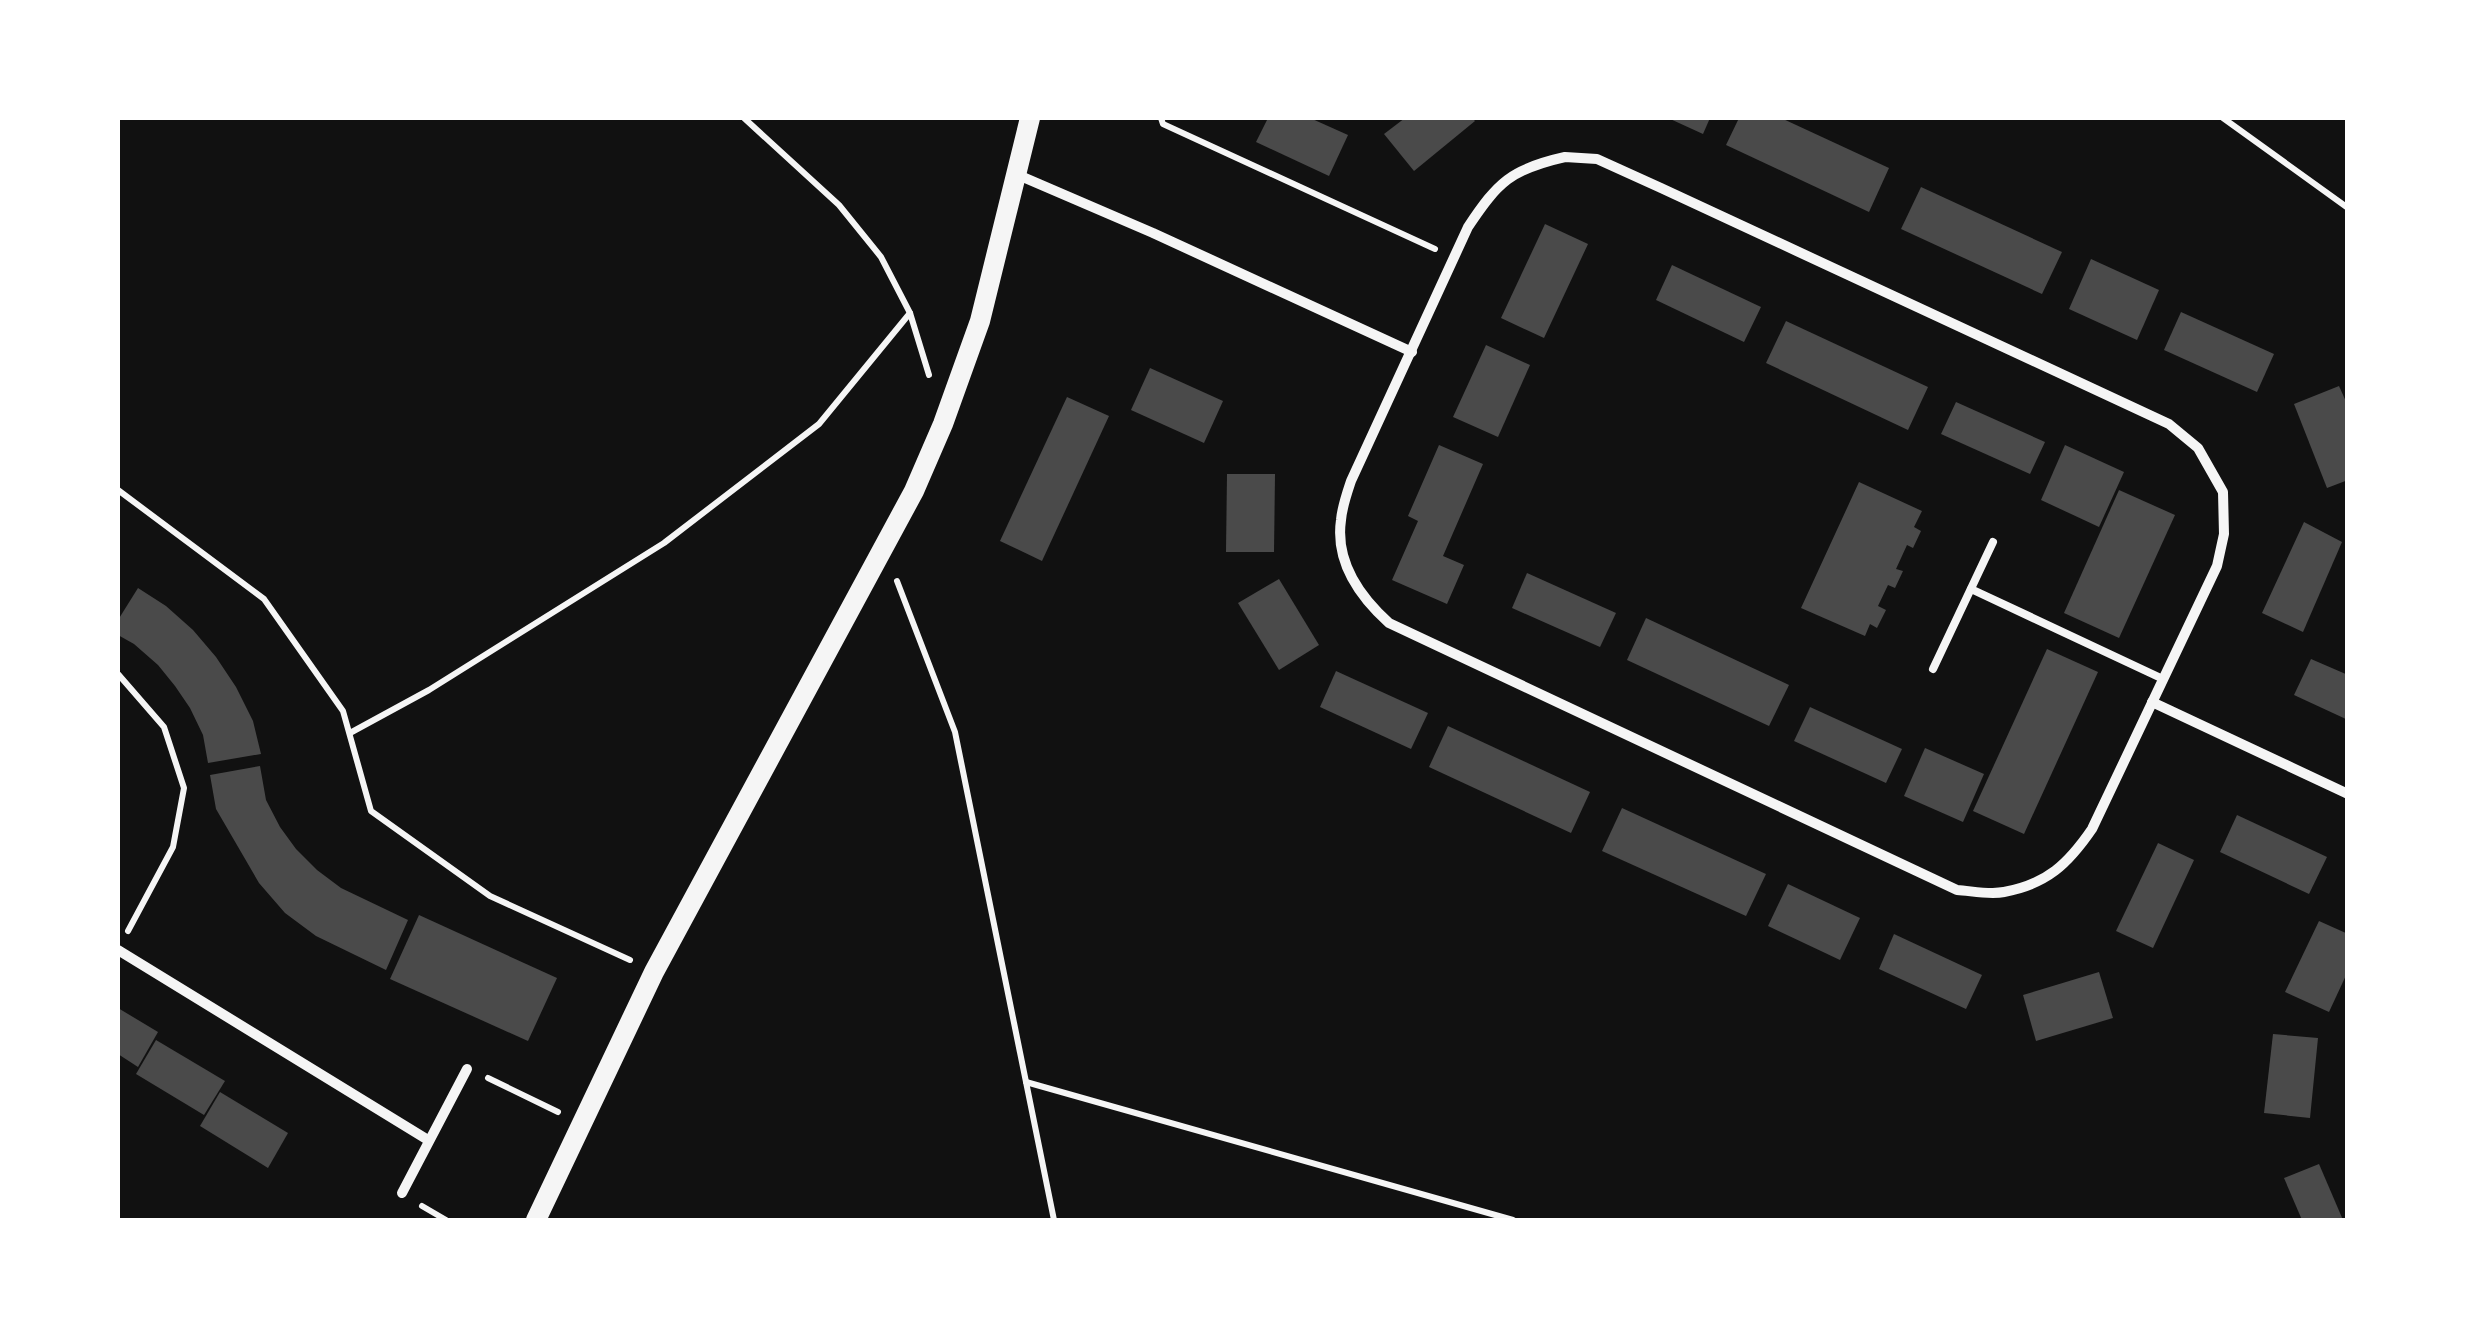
<svg xmlns="http://www.w3.org/2000/svg" width="2465" height="1338" font-family="'Space Grotesk',sans-serif">
  <style>
    .building { fill: #4a4a4a }
    .lines { fill: none; stroke-linecap: round; stroke-linejoin: round }
    .path { stroke: #f5f5f5; stroke-width: 6 }
    .service { stroke: #f5f5f5; stroke-width: 8 }
    .minor { stroke: #f5f5f5; stroke-width: 10 }
    .secondary { stroke: #f5f5f5; stroke-width: 20 }
  </style>
  <rect width="100%" height="100%" fill="#111"/>
  <!-- building -->
  <g class="building">
    <path d="M1268,118h42l38,17 -19,41 -73,-34z"/>
    <path d="M1405,118h67l3,3 -61,50 -30,-37z"/>
    <path d="M1668,118h42l-7,16z"/>
    <path d="M1739,118h42l108,50 -20,44 -143,-67z"/>
    <path d="M1921,187l141,65 -20,42 -141,-65z"/>
    <path d="M1545,224l43,20 -44,94 -43,-20z"/>
    <path d="M2091,259l68,31 -22,50 -68,-31z"/>
    <path d="M1672,265l89,42 -17,35 -88,-42z"/>
    <path d="M2181,312l93,42 -17,38 -93,-42z"/>
    <path d="M1786,321l142,66 -20,43 -142,-67z"/>
    <path d="M1486,345l44,20 -32,72 -45,-20z"/>
    <path d="M1150,368l73,33 -19,42 -73,-33z"/>
    <path d="M2339,386l9,20v74l-21,8 -33,-84z"/>
    <path d="M1067,397l42,19 -67,145 -42,-20z"/>
    <path d="M1956,402l89,40 -15,32 -89,-40z"/>
    <path d="M1439,445l44,19 -40,92 21,9 -17,39 -55,-24 26,-59 -10,-5z"/>
    <path d="M2065,445l59,27 -25,55 -58,-27z"/>
    <path d="M1227,474h48l-1,78h-48z"/>
    <path d="M1859,482l63,29 -8,16 7,4 -8,17 -6,-3 -11,24 7,2 -8,17 -7,-3 -10,21 8,4 -9,18 -7,-4 -5,12 -64,-28z"/>
    <path d="M2119,490l56,25 -56,123 -55,-25z"/>
    <path d="M2304,522l38,20 -39,90 -41,-19z"/>
    <path d="M1527,573l89,40 -16,34 -88,-39z"/>
    <path d="M1279,579l40,66 -40,25 -41,-67z"/>
    <path d="M138,588l28,18 27,24 23,27 20,30 17,34 8,33 -53,9 -5,-28 -13,-27 -15,-22 -17,-21 -24,-21 -16,-9v-15z"/>
    <path d="M1646,618l143,67 -20,41 -142,-66z"/>
    <path d="M2047,649l51,23 -74,162 -51,-23z"/>
    <path d="M2311,659l37,16v45l-54,-25z"/>
    <path d="M1336,671l92,42 -17,36 -91,-42z"/>
    <path d="M1810,707l92,42 -16,34 -92,-42z"/>
    <path d="M1448,726l142,66 -19,41 -142,-66z"/>
    <path d="M1925,748l59,26 -21,48 -59,-26z"/>
    <path d="M260,766l6,34 14,27 16,22 21,21 24,18 67,32 -22,50 -70,-34 -31,-23 -26,-30 -43,-74 -6,-34z"/>
    <path d="M1622,808l144,66 -20,42 -144,-65z"/>
    <path d="M2237,815l90,42 -18,37 -89,-42z"/>
    <path d="M2158,843l36,17 -41,88 -37,-17z"/>
    <path d="M1788,884l72,34 -20,42 -72,-34z"/>
    <path d="M419,915l138,63 -29,63 -138,-62z"/>
    <path d="M2319,921l29,13v37l-19,41 -44,-20z"/>
    <path d="M1894,934l88,41 -16,34 -87,-40z"/>
    <path d="M2099,972l14,46 -77,23 -13,-46z"/>
    <path d="M118,1008l40,24 -20,35 -20,-13z"/>
    <path d="M2273,1034l45,4 -8,80 -46,-5z"/>
    <path d="M156,1040l69,41 -21,34 -68,-41z"/>
    <path d="M220,1092l68,41 -20,35 -68,-42z"/>
    <path d="M2319,1164l24,56h-41l-18,-42z"/>
  </g>
  <g class="lines">
    <!-- path -->
    <g class="path">
      <path d="M744,118l95,87 42,52 29,56 19,62"/>
      <path d="M1161,118l2,6 272,125"/>
      <path d="M2223,118l125,90"/>
      <path d="M118,490l146,109 79,112 28,100 119,85 140,64"/>
      <path d="M897,581l58,151 99,488"/>
      <path d="M118,674l46,53 20,61 -11,59 -45,84"/>
      <path d="M350,733l79,-43 235,-147 155,-119 91,-111"/>
      <path d="M488,1078l70,34"/>
      <path d="M1026,1082l487,138"/>
      <path d="M422,1206l24,14"/>
    </g>
    <!-- service -->
    <g class="service">
      <path d="M1971,589l192,90"/>
      <path d="M1933,669l60,-127"/>
    </g>
    <!-- minor -->
    <g class="minor">
      <path d="M1565,157l32,2 64,29 508,236 29,24 25,44 1,42 -7,32 -125,263c-24,35 -45,55 -88,63 -14,3 -32,-1 -47,-2l-568,-267c-30,-27 -54,-61 -48,-103 1,-13 6,-27 10,-39l117,-254c30,-45 43,-58 97,-70z"/>
      <path d="M1016,174l137,59 259,119"/>
      <path d="M2152,702l196,92"/>
      <path d="M118,950l310,190"/>
      <path d="M402,1193l65,-124"/>
    </g>
    <!-- secondary -->
    <path class="secondary" d="M536,1220l118,-248 260,-481 29,-67 37,-103 50,-203"/>
  </g>
  <!-- border -->
  <rect width="2465" height="1338" fill="none" stroke="#ffffff" stroke-width="240"/>
</svg>
